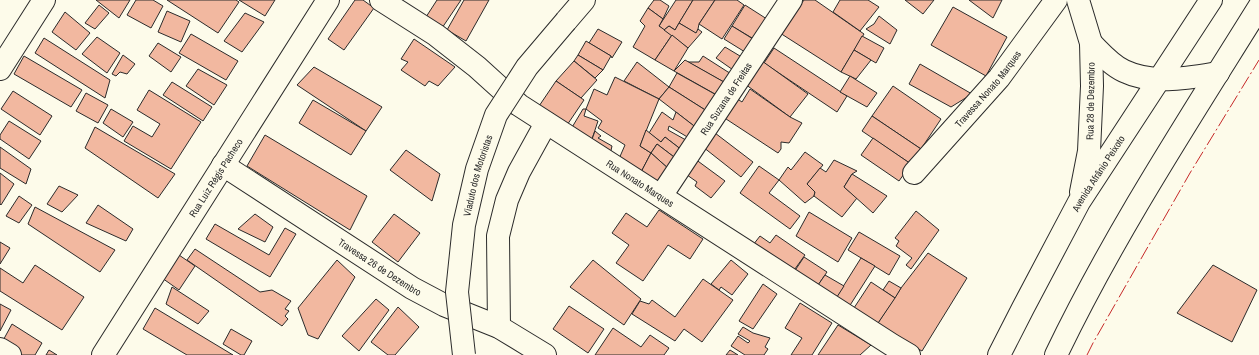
<svg xmlns="http://www.w3.org/2000/svg" width="1259" height="355" font-family="'Archivo Narrow',sans-serif">
  <style>
    .building { fill: #f2b8a0; stroke: #2b2b2b }
    .lines { fill: none; stroke-linecap: round; stroke-linejoin: round }
    .minor-casing { stroke: #2b2b2b; stroke-width: 24 }
    .major-casing { stroke: #2b2b2b; stroke-width: 24 }
    .minor { stroke: #fdfbea; stroke-width: 22 }
    .major { stroke: #fdfbea; stroke-width: 22 }
    .major-bridge-casing { stroke: #2b2b2b; stroke-width: 24; stroke-linecap: butt }
    .major-bridge { stroke: #fdfbea; stroke-width: 22 }
    .power { stroke: #c62828; stroke-width: 1; stroke-dasharray: 14 3 2 3; stroke-linecap: butt }
    .labels { text-anchor: middle; stroke-width: 3; stroke-linejoin: round; paint-order: stroke }
    .street-label { font-size: 10px; fill: #2b2b2b; stroke: #fdfbea }
  </style>
  <rect width="100%" height="100%" fill="#fdfbea"/>
  <!-- building -->
  <g class="building">
    <path d="M96,0h34l-11,18z"/>
    <path d="M136,0h17l10,6 -12,22 -24,-13z"/>
    <path d="M167,0h69l3,2 -21,31z"/>
    <path d="M239,0h36l-10,16z"/>
    <path d="M355,0h8l11,8 -30,42 -16,-11z"/>
    <path d="M437,0h24l-19,28 -16,-11z"/>
    <path d="M464,0h25l-23,41 -19,-11z"/>
    <path d="M654,0h6l9,6 -6,13 -15,-11z"/>
    <path d="M676,0h17l-18,30 -6,-4 -5,4 -5,-4z"/>
    <path d="M693,0h22l-16,24 -2,10 -18,-11z"/>
    <path d="M715,0h22l7,5 -22,34 -23,-15z"/>
    <path d="M804,0h11l49,34 -23,38 -61,-39z"/>
    <path d="M840,0h28l11,7 -19,24 -27,-19z"/>
    <path d="M905,0h29l-11,14z"/>
    <path d="M969,0h33l-9,18z"/>
    <path d="M99,5l10,8 -14,16 -10,-6z"/>
    <path d="M745,5l25,16 -13,20 -25,-15z"/>
    <path d="M953,7l54,30 -21,39 -55,-31z"/>
    <path d="M648,8l15,11 -4,7 13,9 -17,25 -22,-13 12,-21 -5,-5z"/>
    <path d="M167,11l23,10 -9,21 -23,-10z"/>
    <path d="M65,12l25,21 -14,17 -24,-18z"/>
    <path d="M245,13l19,9 -22,30 -18,-11z"/>
    <path d="M879,16l18,14 -7,14 -24,-15 8,-5z"/>
    <path d="M679,23l17,10 2,-4 4,3 -14,16 -24,-18 5,-4 6,4z"/>
    <path d="M732,26l21,13 -8,13 -21,-13z"/>
    <path d="M598,29l24,13 -10,16 -1,-2 -22,-13z"/>
    <path d="M191,34l47,27 -12,19 -47,-27z"/>
    <path d="M672,35l16,13 -14,23 -19,-11z"/>
    <path d="M862,36l22,12 -8,15 -22,-13z"/>
    <path d="M97,37l23,16 -13,20 -25,-19z"/>
    <path d="M44,38l66,42 -5,18 -70,-45z"/>
    <path d="M414,39l41,28 -17,19 -9,-5 -4,5 -24,-16 7,-8 -7,-3z"/>
    <path d="M586,41l25,15 -8,14 -25,-15z"/>
    <path d="M158,43l23,14 -10,15 -22,-16z"/>
    <path d="M725,47l20,12 -9,13 -20,-14z"/>
    <path d="M774,48l73,48 -10,16 -73,-49z"/>
    <path d="M854,50l17,10 -15,19 -15,-7z"/>
    <path d="M123,55l12,9 -8,10 -7,-2 -4,4 -4,-2z"/>
    <path d="M578,55l25,15 -8,8 -21,-17z"/>
    <path d="M24,56l58,34 -11,17 -57,-33z"/>
    <path d="M703,56l25,16 10,4 -7,10 -43,-24h11z"/>
    <path d="M685,60l46,26 -9,12 -48,-27z"/>
    <path d="M574,61l23,19 -16,18 -25,-17z"/>
    <path d="M762,61l46,33 -18,23 -45,-33z"/>
    <path d="M637,62l32,25 -10,12 -35,-18z"/>
    <path d="M920,64l52,30 -21,13 -42,-23z"/>
    <path d="M314,67l68,40 -16,24 -69,-46z"/>
    <path d="M198,69l29,16 -13,20 -28,-19z"/>
    <path d="M677,73l43,24 -10,16 -41,-26z"/>
    <path d="M850,76l27,17 -10,14 -27,-15z"/>
    <path d="M615,77l44,22 -19,47 11,7 -11,21 -22,-13 7,-16 -27,-17 4,-7 -16,-12 8,-20 13,6z"/>
    <path d="M556,81l28,19 -21,31 -28,-19z"/>
    <path d="M172,82l40,25 -9,14 -40,-26z"/>
    <path d="M893,86l48,33 -20,30 -49,-33z"/>
    <path d="M669,87l41,26 -12,16 -39,-30z"/>
    <path d="M750,89l40,28 12,6 -13,20 -8,-1v7l-3,4 -58,-38 13,-19 9,6z"/>
    <path d="M149,90l52,32 -30,47 -47,-28 9,-15 19,11 8,-13 -23,-14z"/>
    <path d="M13,91l39,25 -12,19 -39,-26z"/>
    <path d="M86,93l22,12 -10,18 -22,-12z"/>
    <path d="M313,100l53,31 -15,24 -52,-32z"/>
    <path d="M111,109l22,13 -10,15 -20,-14z"/>
    <path d="M583,109h3l-2,7 14,5 -7,21 -23,-8z"/>
    <path d="M662,112l11,8 3,-8 22,17 -4,12 -25,-15 -1,4 25,14 -6,10 -22,-17 -4,5 -12,-9z"/>
    <path d="M872,116l49,33 -10,15 -49,-33z"/>
    <path d="M9,121l32,20 -12,18 -29,-20v-4z"/>
    <path d="M95,127l80,47 -17,24 -73,-50z"/>
    <path d="M646,130l15,12 4,-5 22,17 -9,6 -21,-16 -6,9 -11,-7z"/>
    <path d="M595,131l6,5 -3,2 14,8 -2,9 -19,-13z"/>
    <path d="M715,133l38,29 -12,15 -38,-30z"/>
    <path d="M265,135l102,61 -17,34 -103,-64z"/>
    <path d="M873,138l38,26 -12,17 -38,-26z"/>
    <path d="M657,144l21,16 -8,10 -19,-17z"/>
    <path d="M0,147l31,22 -5,15 -26,-16z"/>
    <path d="M406,150l34,24 -8,27 -42,-31z"/>
    <path d="M805,152l18,13 -16,19 8,8 -1,4 -9,7 -26,-23 9,-13 3,3z"/>
    <path d="M651,153l19,17 -13,19 -17,-15z"/>
    <path d="M691,156l34,25 -14,17 -16,-12 2,-4 -17,-12z"/>
    <path d="M834,160l23,11 -5,3 -8,13 13,11 -15,19 -28,-21 1,-4 -8,-8 13,-16 6,4z"/>
    <path d="M759,166l20,14 -10,13 31,23 -10,13 -50,-36z"/>
    <path d="M0,173l14,11 -13,21 -1,-1z"/>
    <path d="M852,174l35,22 -14,17 -29,-26z"/>
    <path d="M59,186l19,9 -16,17 -15,-8z"/>
    <path d="M19,196l13,9 -13,18 -13,-7z"/>
    <path d="M98,205l35,24 -7,12 -40,-18z"/>
    <path d="M35,207l80,43 -15,22 -72,-48z"/>
    <path d="M659,210l44,29 -13,20 -22,-14 -25,36 -27,-18 13,-18 -17,-12 14,-20 21,14z"/>
    <path d="M916,211l23,19 -28,39 -5,-4 6,-7 -16,-12 3,-5 -4,-3z"/>
    <path d="M809,212l43,26 -14,24 -42,-26z"/>
    <path d="M255,214l18,13 -8,15 -27,-13z"/>
    <path d="M394,214l26,19 -22,29 -26,-20z"/>
    <path d="M215,224l54,31 16,-27 11,6 -26,43 -64,-38z"/>
    <path d="M859,232l41,24 -11,19 -41,-25z"/>
    <path d="M776,235l29,20 -13,18 -39,-28 7,-9 10,7z"/>
    <path d="M0,242l10,6 -10,16z"/>
    <path d="M195,249l65,43 12,-2 19,11 -6,8 4,2 -4,5 3,3 -6,7 -95,-66z"/>
    <path d="M928,253l39,25 -45,73 -46,-25 25,-38z"/>
    <path d="M179,255l16,11 -16,24 -17,-12z"/>
    <path d="M804,257l23,15 -11,16 -24,-13z"/>
    <path d="M861,258l14,8 -28,44 -13,-9z"/>
    <path d="M337,260l18,17 -37,62 -10,-4 -10,-27z"/>
    <path d="M593,260l48,39 -17,26 -54,-38z"/>
    <path d="M731,260l17,14 -16,21 -11,-8 -2,3 -8,-6z"/>
    <path d="M35,265l49,32 -22,33 -62,-39v-23l23,15z"/>
    <path d="M1213,265l44,25 -25,52 -55,-29z"/>
    <path d="M825,275l19,11 -9,14 -19,-12z"/>
    <path d="M703,279l30,21 -31,42 -18,-13 -9,12 -43,-27 8,-13 9,3 3,-4 23,17z"/>
    <path d="M889,281l12,7 -6,10 -12,-8z"/>
    <path d="M871,282l24,16 -19,28 -24,-15z"/>
    <path d="M763,284l14,10 -24,35 -14,-8z"/>
    <path d="M172,287l37,24 -11,13 -32,-20z"/>
    <path d="M376,299l13,11 -30,41 -17,-15z"/>
    <path d="M800,303l32,20 -20,32h-21l11,-17 -17,-10z"/>
    <path d="M0,304l11,6 -11,21z"/>
    <path d="M569,306l35,23 -16,24 -35,-24z"/>
    <path d="M398,307l21,20 -24,28h-7l-17,-13z"/>
    <path d="M155,308l78,47h-46l-44,-26z"/>
    <path d="M12,324l30,19 -7,12h-21l-14,-9z"/>
    <path d="M838,325l33,20 -11,10h-42z"/>
    <path d="M743,327l10,6 17,5 -5,9 3,2 -4,6h-19l-14,-9 7,-10 10,7 2,-2 -12,-7z"/>
    <path d="M613,328l28,19 9,-12 19,13 -5,7h-69z"/>
    <path d="M231,329l21,12 -8,14h-3l-18,-11z"/>
    <path d="M49,350l8,5h-11z"/>
    <path d="M730,350l8,5h-12z"/>
  </g>
  <g class="lines">
    <defs>
      <g id="minor">
        <path id="s1" d="M381,0l55,35 41,32 42,38 373,240 17,10"/>
        <path d="M0,69l44,-69"/>
        <path id="s2" d="M223,165l189,123 32,17 55,22 46,28"/>
        <path id="s3" d="M914,173l85,-95 57,-78"/>
        <path id="s4" d="M661,196l130,-196"/>
        <path d="M499,327l-1,-91 9,-36 12,-28 27,-49"/>
        <path d="M0,349l10,6"/>
      </g>
      <g id="major">
        <path d="M1078,0l13,43 1,43 -3,65 -8,41"/>
        <path d="M566,21l18,-21"/>
        <path d="M1091,43c10,10 20,22 33,28 29,14 64,7 94,2"/>
        <path id="s5" d="M103,355l225,-355"/>
        <path id="s6" d="M999,355l24,-47 56,-106 132,-202"/>
        <path d="M1056,355c58,-121 132,-234 203,-348"/>
      </g>
    </defs>
    <!-- minor casing -->
    <use href="#minor" class="minor-casing"/>
    <!-- major casing -->
    <use href="#major" class="major-casing"/>
    <!-- minor -->
    <use href="#minor" class="minor"/>
    <!-- major -->
    <use href="#major" class="major"/>
    <defs>
      <g id="major-bridge">
        <path id="s7" d="M464,355l-7,-63 7,-67 13,-56 19,-54 31,-48 39,-46"/>
      </g>
    </defs>
    <!-- major-bridge casing -->
    <use href="#major-bridge" class="major-bridge-casing"/>
    <!-- major-bridge -->
    <use href="#major-bridge" class="major-bridge"/>
    <!-- power -->
    <path class="power" d="M1087,355l6,-12 97,-170 69,-113"/>
  </g>
  <g class="labels">
    <!-- street labels -->
    <g class="street-label">
      <text dy="4" stroke="none"><textPath href="#s3" startOffset="112">Travessa Nonato Marques</textPath></text>
      <text dy="4" stroke="none"><textPath href="#s4" startOffset="117">Rua Suzana de Freitas</textPath></text>
      <text transform="translate(1090 101) rotate(-89)" y="4">Rua 28 de Dezembro</text>
      <text dy="4" stroke="none"><textPath href="#s6" startOffset="207">Avenida Afrânio Peixoto</textPath></text>
      <text dy="4" stroke="none"><textPath href="#s7" startOffset="182">Viaduto dos Motoristas</textPath></text>
      <text dy="4" stroke="none"><textPath href="#s5" startOffset="210">Rua Luiz Régis Pacheco</textPath></text>
      <text dy="4" stroke="none"><textPath href="#s1" startOffset="318">Rua Nonato Marques</textPath></text>
      <text dy="4" stroke="none"><textPath href="#s2" startOffset="187">Travessa 26 de Dezembro</textPath></text>
    </g>
  </g>
</svg>
